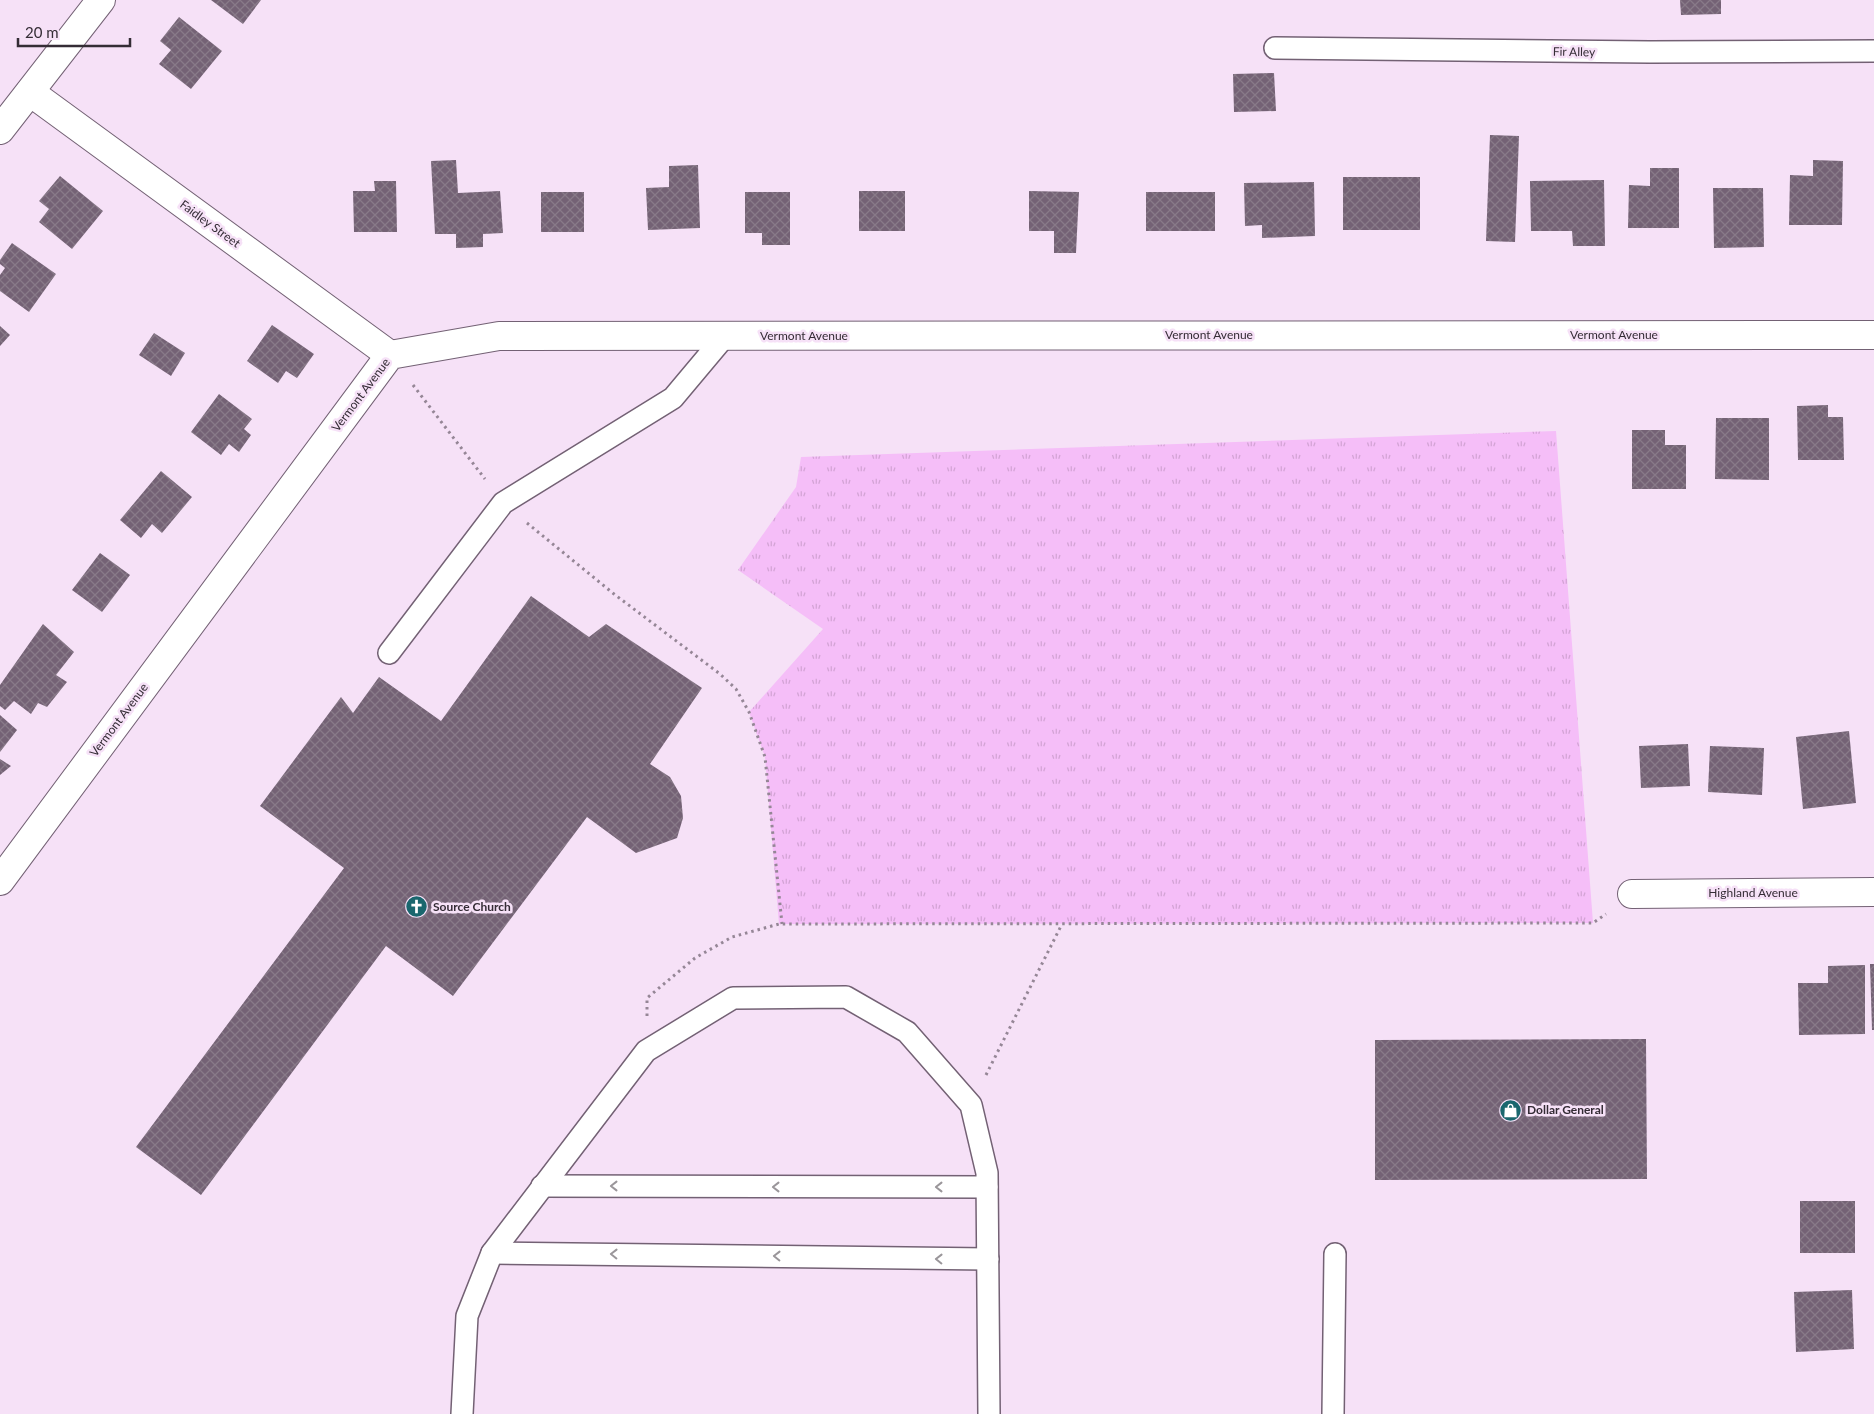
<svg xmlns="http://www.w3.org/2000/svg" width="1874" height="1414" font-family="Lato,sans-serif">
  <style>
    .park { fill: url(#park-tufts) }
    .building { fill: url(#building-cross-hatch) }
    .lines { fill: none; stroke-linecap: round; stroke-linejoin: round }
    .service-casing { stroke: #736174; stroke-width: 24 }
    .minor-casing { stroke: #736174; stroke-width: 30 }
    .path { stroke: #958696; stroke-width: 3; stroke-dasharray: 2.5 4; stroke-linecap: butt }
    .service { stroke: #fff; stroke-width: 21 }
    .minor { stroke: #fff; stroke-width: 28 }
    .oneway { stroke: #9a969a }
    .labels { text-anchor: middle; stroke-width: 5; stroke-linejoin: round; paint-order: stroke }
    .street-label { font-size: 12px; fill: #342c35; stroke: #f6e1f7 }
    .poi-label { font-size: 12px; font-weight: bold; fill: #342c35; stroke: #f6e1f7; text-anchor: start }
  </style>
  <defs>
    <pattern id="park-tufts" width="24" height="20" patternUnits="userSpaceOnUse" patternTransform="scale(1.25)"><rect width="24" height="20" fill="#f5bef8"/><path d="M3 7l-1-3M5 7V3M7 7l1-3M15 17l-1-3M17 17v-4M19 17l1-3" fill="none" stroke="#d3a3d5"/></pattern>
    <pattern id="building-cross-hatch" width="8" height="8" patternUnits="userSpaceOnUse" patternTransform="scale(1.25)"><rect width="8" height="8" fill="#746275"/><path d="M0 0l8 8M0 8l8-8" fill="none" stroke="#887a88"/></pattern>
  </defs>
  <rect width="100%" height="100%" fill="#f6e1f7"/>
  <!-- park -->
  <path class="park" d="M1556,431l37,492 -814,1 -14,-167 -16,-45 74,-83 -85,-59 58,-83 5,-30z"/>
  <!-- building -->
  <g class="building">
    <path d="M211,0h50l-18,24z"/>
    <path d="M1680,0h41v14l-40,1z"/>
    <path d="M179,17l43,34 -31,38 -32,-25 12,-14 -11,-9z"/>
    <path d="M1274,73l2,38 -42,1 -1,-38z"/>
    <path d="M1490,135l29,1 -4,106 -29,-1z"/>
    <path d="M456,160l2,33 42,-2 3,42 -20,1v13l-27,1v-14h-21l-4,-73z"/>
    <path d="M1813,160l30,1 -1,64h-53l1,-50 23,1z"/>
    <path d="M698,165l2,63 -52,2 -2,-42 23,-1v-21z"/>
    <path d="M1650,168h29v60h-51l1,-43 21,1z"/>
    <path d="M60,176l43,35 -31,38 -33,-27 10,-13 -10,-8z"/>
    <rect x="1343" y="177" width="77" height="53"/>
    <path d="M1604,180l1,66h-32l-1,-15h-41l-1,-50z"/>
    <path d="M374,181h22l1,51h-43l-1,-41h22z"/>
    <path d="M1314,182l1,54 -53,2v-13l-17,1 -1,-43z"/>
    <path d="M1713,188h50l1,59 -50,1z"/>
    <rect x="859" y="191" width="46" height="40"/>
    <path d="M1029,191l50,1 -3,61h-22v-22h-25z"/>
    <rect x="541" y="192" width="43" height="40"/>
    <path d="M745,192h45v53h-28v-12h-17z"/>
    <rect x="1146" y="192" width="69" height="39"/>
    <path d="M12,243l44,31 -27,38 -29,-21v-16l5,-7 -5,-4v-4z"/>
    <path d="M272,325l42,29 -17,24 -11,-7 -8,12 -31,-22z"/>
    <path d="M0,326l10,9 -10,11z"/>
    <path d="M154,333l31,20 -14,23 -32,-21z"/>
    <path d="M219,394l33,25 -8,10 7,6 -12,17 -10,-8 -8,11 -30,-23z"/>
    <path d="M1828,405v12h15l1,43h-46l-1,-54z"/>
    <path d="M1716,418h53v62l-54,-1z"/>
    <path d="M1632,430h33v15h21v44h-54z"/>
    <path d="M161,471l31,26 -30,36 -10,-9 -11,14 -21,-18z"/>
    <path d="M100,553l30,22 -28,37 -30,-22z"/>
    <path d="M531,596l58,41 17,-13 96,64 -52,76 20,13 11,19 2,22 -6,20 -41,15 -49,-36 -134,179 -67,-50 -185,249 -65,-48 208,-279 -84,-62 81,-109 12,16 26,-36 62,44z"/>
    <path d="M43,624l31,28 -18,23 11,7 -20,25 -9,-4 -7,11 -17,-13 -9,9 -5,-4v-21z"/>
    <path d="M0,715l17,15 -17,22z"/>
    <path d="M1849,731l7,72 -53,6 -7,-72z"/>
    <path d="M1688,744l2,42 -49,2 -2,-42z"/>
    <path d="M1710,746l54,2 -2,47 -54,-3z"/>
    <path d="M0,759l11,7 -11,9z"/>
    <path d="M1870,964h4v66h-2z"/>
    <path d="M1865,965v69l-66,1 -1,-52h30v-17z"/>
    <path d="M1646,1039l1,140 -272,1v-140z"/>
    <rect x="1800" y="1201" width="55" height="52"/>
    <path d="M1852,1290l2,59 -58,3 -2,-60z"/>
  </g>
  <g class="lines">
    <defs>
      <g id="service">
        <path d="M1275,48l375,4 224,-1"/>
        <path d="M389,653l114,-150 170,-105 52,-62"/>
        <path d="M542,1186l445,1"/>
        <path d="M492,1253l496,6"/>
        <path d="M462,1414l5,-98 25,-63 154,-202 87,-53 113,-1 61,35 64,73 16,68 2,241"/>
        <path d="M1333,1414l2,-160"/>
      </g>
      <g id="minor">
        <path d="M30,92l360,263"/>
        <path d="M0,130l101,-130"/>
        <path d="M0,881l390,-526 109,-19 1375,-1"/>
        <path d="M1632,894l242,-2"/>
      </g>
    </defs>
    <!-- service casing -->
    <use href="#service" class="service-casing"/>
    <!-- minor casing -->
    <use href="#minor" class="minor-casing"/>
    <!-- path -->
    <g class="path">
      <path d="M413,385l72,94"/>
      <path d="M527,523l87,71 106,80 16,15 13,23 16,45 17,167"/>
      <path d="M647,1016v-18l48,-40 37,-21 47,-13 814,-1 13,-9"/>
      <path d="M986,1075l76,-151"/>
    </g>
    <!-- service -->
    <use href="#service" class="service"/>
    <!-- minor -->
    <use href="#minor" class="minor"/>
  </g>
  <!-- one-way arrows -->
  <defs><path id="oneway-chevron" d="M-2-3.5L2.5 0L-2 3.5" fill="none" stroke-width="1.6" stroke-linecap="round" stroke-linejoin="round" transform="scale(1.25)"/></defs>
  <g class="oneway">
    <use href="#oneway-chevron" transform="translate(614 1186) rotate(-180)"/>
    <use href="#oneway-chevron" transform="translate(776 1187) rotate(-180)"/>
    <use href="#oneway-chevron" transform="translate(939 1187) rotate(-180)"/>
    <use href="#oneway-chevron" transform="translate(614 1254) rotate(-179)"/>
    <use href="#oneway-chevron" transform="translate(777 1256) rotate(-179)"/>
    <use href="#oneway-chevron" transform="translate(939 1259) rotate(-179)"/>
  </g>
  <!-- icons -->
  <defs>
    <symbol id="church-disc" viewBox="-11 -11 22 22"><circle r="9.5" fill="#1a676e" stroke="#f6e1f7"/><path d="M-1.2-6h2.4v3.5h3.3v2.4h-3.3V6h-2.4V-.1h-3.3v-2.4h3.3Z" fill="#fff"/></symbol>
    <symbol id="shop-disc" viewBox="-11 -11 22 22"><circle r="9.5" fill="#1a676e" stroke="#f6e1f7"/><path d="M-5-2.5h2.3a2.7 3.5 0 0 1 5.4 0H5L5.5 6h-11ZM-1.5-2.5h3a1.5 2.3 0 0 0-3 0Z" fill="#fff"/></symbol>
  </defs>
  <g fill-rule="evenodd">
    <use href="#church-disc" x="404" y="894" width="25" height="25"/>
    <use href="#shop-disc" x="1498" y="1098" width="25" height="25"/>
  </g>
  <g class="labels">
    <!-- street labels -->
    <g class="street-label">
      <text transform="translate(1574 52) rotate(1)" y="4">Fir Alley</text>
      <text transform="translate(210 224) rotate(36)" y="4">Faidley Street</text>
      <text x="1209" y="339">Vermont Avenue</text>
      <text x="1614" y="339">Vermont Avenue</text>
      <text x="804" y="340">Vermont Avenue</text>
      <text transform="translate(361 395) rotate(-53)" y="4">Vermont Avenue</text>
      <text transform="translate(119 720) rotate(-53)" y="4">Vermont Avenue</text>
      <text x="1753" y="897">Highland Avenue</text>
    </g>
    <!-- poi labels -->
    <g class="poi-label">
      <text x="433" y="911">Source Church</text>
      <text x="1527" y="1114">Dollar General</text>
    </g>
  </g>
  <!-- scale -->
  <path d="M18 38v8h112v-8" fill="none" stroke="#342c35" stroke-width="2.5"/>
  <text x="25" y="38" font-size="15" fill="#342c35" stroke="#f6e1f7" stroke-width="4" paint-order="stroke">20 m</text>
</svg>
